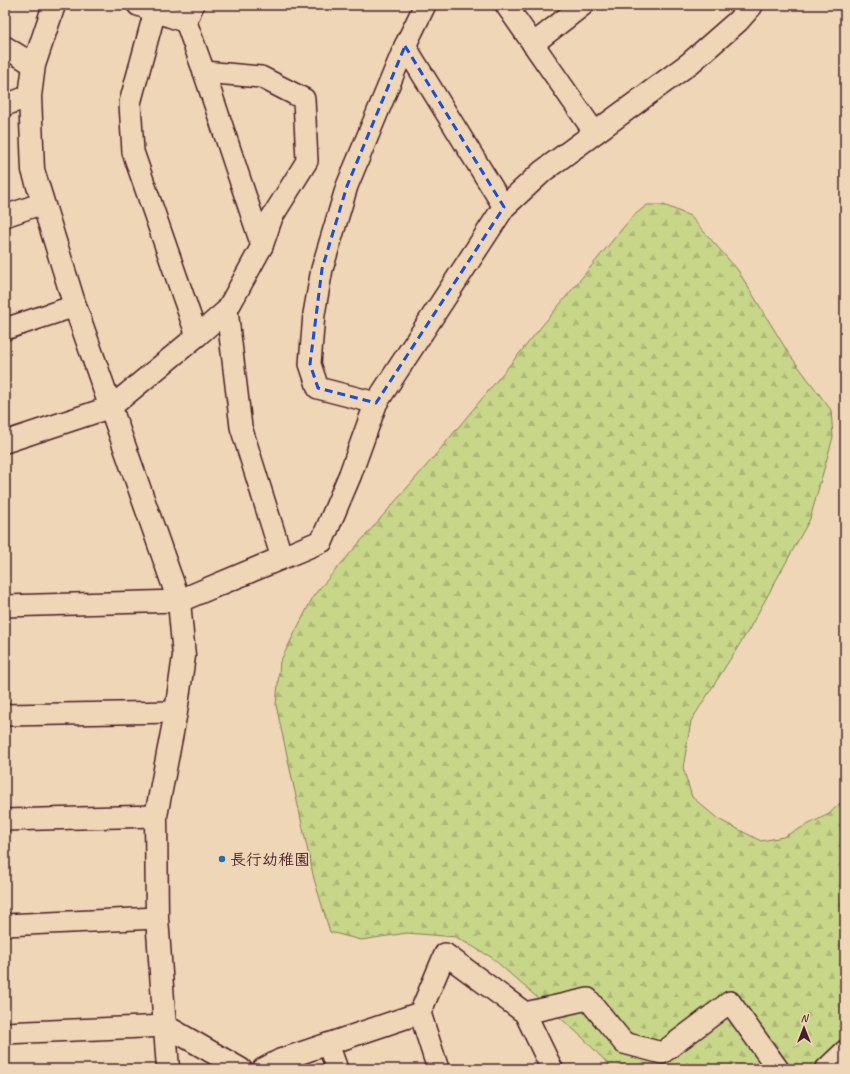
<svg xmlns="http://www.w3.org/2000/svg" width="850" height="1074" font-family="Caveat,'Klee One',sans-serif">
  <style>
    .forest { fill: url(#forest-firs); stroke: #897a5a }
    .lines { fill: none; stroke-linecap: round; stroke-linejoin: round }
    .minor-casing { stroke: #4a1f2b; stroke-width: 24 }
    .tertiary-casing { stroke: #4a1f2b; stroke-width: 25 }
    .minor { stroke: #eed6b6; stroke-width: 21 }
    .tertiary { stroke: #eed6b6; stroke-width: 22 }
    .marked { fill: none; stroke: #1d4ed8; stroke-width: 3; stroke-dasharray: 8 5; stroke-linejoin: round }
    .poi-dot { fill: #1f6fb2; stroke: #eed6b6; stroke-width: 1.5 }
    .labels { text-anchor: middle; stroke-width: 3.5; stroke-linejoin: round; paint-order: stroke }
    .poi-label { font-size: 16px; font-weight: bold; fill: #4a1f2b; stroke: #eed6b6; text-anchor: start }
  </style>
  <defs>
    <pattern id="forest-firs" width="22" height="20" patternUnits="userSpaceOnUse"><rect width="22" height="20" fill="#c8d689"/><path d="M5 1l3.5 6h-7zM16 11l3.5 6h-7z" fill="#adb776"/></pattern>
  </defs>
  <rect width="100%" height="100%" fill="#eed6b6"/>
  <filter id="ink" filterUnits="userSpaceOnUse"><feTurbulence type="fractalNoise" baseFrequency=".025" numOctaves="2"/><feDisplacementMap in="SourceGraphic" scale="8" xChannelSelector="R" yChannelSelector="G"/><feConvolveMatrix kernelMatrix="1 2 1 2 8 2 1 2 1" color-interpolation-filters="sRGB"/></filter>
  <g filter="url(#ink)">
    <!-- forest -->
    <path class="forest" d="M647,205h17l26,11 47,53 52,85 42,56 2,27 -23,82 -62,112 -57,90 -8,47 9,29 26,22 43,22 22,-4 46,-23 16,-16v271h-232l-31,-32 -91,-80 -35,-20 -49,-4 -46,7 -31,-8 -16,-53 -38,-174 4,-43 34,-67 119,-137 199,-241z"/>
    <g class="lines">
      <defs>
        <g id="minor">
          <path d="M138,5l48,17"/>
          <path d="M506,5l89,128"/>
          <path d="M155,11l-25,92 3,49 64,184"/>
          <path d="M533,44l50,-39"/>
          <path d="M405,46l99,161"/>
          <path d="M5,47l29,18"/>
          <path d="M204,72l57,5 43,22 3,62 -35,56 -10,29"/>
          <path d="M5,105l25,-9"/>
          <path d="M5,216l38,-13"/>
          <path d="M227,310l14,117 41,131"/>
          <path d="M5,329l70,-23"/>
          <path d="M376,403l-58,-15 -8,-24 4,-50 8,-45 25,-83 58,-140 20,-41"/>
          <path d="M5,442l106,-35 86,-71 30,-26 35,-64 -58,-174 -18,-50 7,-17"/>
          <path d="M5,606l174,-5"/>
          <path d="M5,715l171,-3"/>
          <path d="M5,820l151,-4"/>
          <path d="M5,925l152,-7"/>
          <path d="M525,1013l27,56"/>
          <path d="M5,1033l161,-7 75,43"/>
          <path d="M328,1044l9,25"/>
          <path d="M263,1069l17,-9 140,-47"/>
          <path d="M438,1069l-18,-56 25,-59 80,59 63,-14 36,44 38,10 68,-51 48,67"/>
          <path d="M826,1069l19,-18"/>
        </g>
        <g id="tertiary">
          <path d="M54,5l-20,60 -4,31 3,74 42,136 104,295 5,55 -8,56 -20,104 1,102 11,151"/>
          <path d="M179,601l143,-60 28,-66 26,-72 128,-196 39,-36 147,-108 48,-42 14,-16"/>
        </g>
      </defs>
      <!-- minor casing -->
      <use href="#minor" class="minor-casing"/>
      <!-- tertiary casing -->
      <use href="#tertiary" class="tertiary-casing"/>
      <!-- minor -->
      <use href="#minor" class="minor"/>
      <!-- tertiary -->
      <use href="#tertiary" class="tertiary"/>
    </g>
  </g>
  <!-- marked area -->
  <path class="marked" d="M405,46l99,161 -128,196 -58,-15 -8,-24 12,-95 25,-83z"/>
  <!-- markers -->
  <circle class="poi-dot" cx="222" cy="859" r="4"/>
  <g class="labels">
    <!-- poi labels -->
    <g class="poi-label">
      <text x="230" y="865">長行幼稚園</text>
    </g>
  </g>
  <!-- margin -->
  <rect width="850" height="1074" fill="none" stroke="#eed6b6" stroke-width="20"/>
  <rect x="10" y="10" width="830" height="1054" fill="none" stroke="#4a1f2b" stroke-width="1.5" filter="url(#ink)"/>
  <!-- north arrow -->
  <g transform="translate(804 1028)" stroke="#eed6b6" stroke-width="3" paint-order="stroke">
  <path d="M0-3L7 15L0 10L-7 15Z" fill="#4a1f2b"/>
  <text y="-6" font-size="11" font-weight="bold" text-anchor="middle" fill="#4a1f2b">N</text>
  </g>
</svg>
